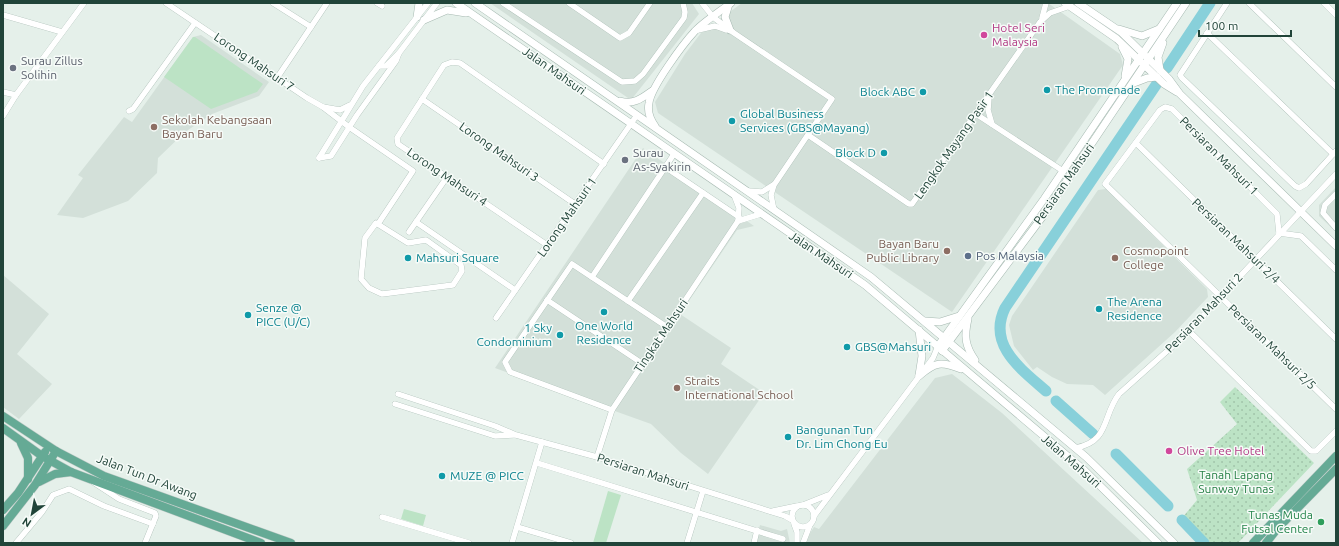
<svg xmlns="http://www.w3.org/2000/svg" width="1339" height="546" font-family="Ubuntu,sans-serif">
  <style>
    .built { fill: #d3e0d9 }
    .grass { fill: #bce3c5 }
    .park { fill: url(#park-dots) }
    .lines { fill: none; stroke-linecap: round; stroke-linejoin: round }
    .river { stroke: #88d0da; stroke-width: 11 }
    .minor-casing { stroke: #a6b9b1; stroke-width: 6 }
    .tertiary-casing { stroke: #a6b9b1; stroke-width: 8 }
    .primary-casing { stroke: #c1cbc8; stroke-width: 9 }
    .minor { stroke: #fff; stroke-width: 5.5 }
    .tertiary { stroke: #fff; stroke-width: 7 }
    .primary { stroke: #65aa95; stroke-width: 8 }
    .hotel-dot { fill: #d1479c; stroke: #f6fbf8; stroke-width: 1.5 }
    .worship-dot { fill: #6b7280; stroke: #f6fbf8; stroke-width: 1.5 }
    .culture-dot { fill: #0f9aa8; stroke: #f6fbf8; stroke-width: 1.5 }
    .education-dot { fill: #8d6e63; stroke: #f6fbf8; stroke-width: 1.5 }
    .service-dot { fill: #5c6f8a; stroke: #f6fbf8; stroke-width: 1.5 }
    .leisure-dot { fill: #2e9e5b; stroke: #f6fbf8; stroke-width: 1.5 }
    .labels { text-anchor: middle; stroke-width: 3; stroke-linejoin: round; paint-order: stroke }
    .hotel-label { font-size: 12px; fill: #b23c85; stroke: #f6fbf8; text-anchor: start }
    .worship-label { font-size: 12px; fill: #5b616d; stroke: #f6fbf8; text-anchor: start }
    .street-label { font-size: 12px; fill: #214439; stroke: #f6fbf8 }
    .culture-label { font-size: 12px; fill: #0d838f; stroke: #f6fbf8; text-anchor: start }
    .education-label { font-size: 12px; fill: #785e54; stroke: #f6fbf8; text-anchor: start }
    .service-label { font-size: 12px; fill: #4e5e75; stroke: #f6fbf8; text-anchor: start }
    .park-label { font-size: 12px; fill: #268045; stroke: #f6fbf8 }
    .leisure-label { font-size: 12px; fill: #27864d; stroke: #f6fbf8; text-anchor: end }
  </style>
  <defs>
    <pattern id="park-dots" width="8" height="8" patternUnits="userSpaceOnUse"><rect width="8" height="8" fill="#bce3c5"/><path d="M2 2h.1M6 6h.1" fill="none" stroke="#a1c4aa" stroke-width="1.8" stroke-linecap="round"/></pattern>
  </defs>
  <rect width="100%" height="100%" fill="#e5f0ea"/>
  <!-- built -->
  <g class="built">
    <path d="M490,3h202l7,11 -68,86z"/>
    <path d="M742,3h306l72,51 3,11 -171,247 -294,-199 -3,-11 30,-48 16,-21z"/>
    <path d="M201,35l68,47 -10,14 -47,18 -27,18 -27,26 -1,15 -29,28 -45,17 -26,-3 26,-37 -5,-3 46,-58 8,5 61,-85z"/>
    <path d="M643,148l111,78 -17,4 -57,84 51,34 -10,16 43,29 -56,81 -27,-21 -30,-29 -156,-56z"/>
    <path d="M1336,187v45l-17,-16v-11z"/>
    <path d="M1106,189l101,100 1,8 -33,35 -70,63 -12,-10 -26,-1 -15,-7 -15,-10 -4,3 -19,-24 -5,-21 3,-9 86,-126z"/>
    <path d="M3,275l46,39 -32,40 35,30 -33,35 -16,-12z"/>
    <path d="M952,374l50,39 141,130h-339l10,-16 5,2 116,-151z"/>
    <path d="M760,525l21,6 6,-2 3,14h-35z"/>
  </g>
  <!-- grass -->
  <g class="grass">
    <path d="M193,37h2l68,47 -6,8 -46,17 -47,-32z"/>
    <path d="M608,491l13,4 -15,48h-13z"/>
    <path d="M404,509l22,6 -3,11 -22,-7z"/>
  </g>
  <!-- park -->
  <path class="park" d="M1235,387l79,76 -76,80h-30l-26,-25 15,-18 -10,-31 50,-45 -17,-22z"/>
  <g class="lines">
    <!-- river -->
    <g class="river">
      <path d="M1167,68l43,-65"/>
      <path d="M1046,391c-25,-22 -59,-46 -41,-83l151,-223"/>
      <path d="M1056,401l37,33"/>
      <path d="M1116,454l52,52"/>
      <path d="M1182,520l22,23"/>
    </g>
    <defs>
      <g id="minor">
        <path d="M166,3l141,95 16,9 26,20 64,44 -35,53"/>
        <path d="M273,3l38,24"/>
        <path d="M377,3l5,3"/>
        <path d="M503,3l119,79 13,-1 8,-7 41,-56 1,-6 -2,-9"/>
        <path d="M569,3l51,35 9,-5 21,-30"/>
        <path d="M702,3l11,14 21,16 98,66 -58,86 -3,10 3,15"/>
        <path d="M1227,3l-47,72 2,3 113,108 4,2 7,-4 30,-33"/>
        <path d="M1249,3l87,84"/>
        <path d="M1324,3l12,12"/>
        <path d="M3,15l59,17"/>
        <path d="M1042,18l4,-15"/>
        <path d="M698,30l17,-4 11,4"/>
        <path d="M1207,33l126,121"/>
        <path d="M379,66h7l13,-13 38,-50"/>
        <path d="M277,78l50,-75"/>
        <path d="M3,92l13,3"/>
        <path d="M989,97l-1,13 4,14"/>
        <path d="M422,99l153,105"/>
        <path d="M323,107l17,3 10,-5"/>
        <path d="M129,111l4,-2 62,-86"/>
        <path d="M976,114l87,57"/>
        <path d="M3,116l13,-21 68,-92"/>
        <path d="M808,135l101,69h3l128,-182 10,-9 20,-7"/>
        <path d="M1136,143l200,196"/>
        <path d="M319,158l44,-72 65,-83"/>
        <path d="M319,158l12,-2 26,-41 39,-54 3,-8"/>
        <path d="M665,167l74,50"/>
        <path d="M748,191l14,1 11,-7"/>
        <path d="M1336,194l-11,11 -2,8 13,15"/>
        <path d="M738,221l23,-7"/>
        <path d="M416,222l99,68"/>
        <path d="M376,223l32,20 18,-3 35,25 1,6 -9,14 -71,9 -13,-6 -8,-9 4,-41z"/>
        <path d="M409,232l38,-55"/>
        <path d="M1279,233l-2,-19 -105,-105 -7,-2 -5,3 -55,74 231,225"/>
        <path d="M1279,233l22,3 35,34"/>
        <path d="M547,245l-149,-101 -1,-6 47,-73 8,-3 8,1 144,101"/>
        <path d="M592,277l82,-123"/>
        <path d="M547,300l96,64"/>
        <path d="M628,301l75,-108"/>
        <path d="M496,318l141,-203"/>
        <path d="M1189,331l122,120h5l20,-20"/>
        <path d="M398,394l97,32 21,9 81,22 188,59 7,4"/>
        <path d="M395,404l100,32 19,-1"/>
        <path d="M612,410l-102,-38 -5,-10 67,-98 95,63"/>
        <path d="M1075,448c35,-6 27,-32 44,-54l66,-59 151,-161"/>
        <path d="M597,457l15,-47 126,-189 1,-13 -5,-13"/>
        <path d="M537,463l246,76"/>
        <path d="M93,482l26,17 36,14 1,3 -11,27"/>
        <circle cx="803" cy="516" r="11"/>
        <path d="M803,505l25,-10"/>
        <path d="M773,511l24,-5"/>
        <path d="M814,516l119,-158 5,-12"/>
        <path d="M382,517l87,26"/>
        <path d="M794,524l3,8v11"/>
        <path d="M517,527l54,16"/>
        <path d="M16,543l26,-31 11,-17 16,-6 35,17 49,18"/>
        <path d="M512,543l30,-101"/>
        <path d="M687,543l16,-52"/>
        <path d="M754,543l3,-13"/>
        <path d="M803,543l7,-18"/>
      </g>
      <g id="tertiary">
        <path d="M456,3l409,282 219,185 74,73"/>
        <path d="M475,3l396,274 215,180 88,86"/>
        <path d="M1065,3l52,36 47,45 13,8"/>
        <path d="M1078,3l43,29 48,47 11,15 156,152"/>
        <path d="M729,4l-4,13 5,13"/>
        <path d="M417,17l2,-14"/>
        <path d="M424,20l23,-10 19,3"/>
        <path d="M1119,29l23,7 17,-7"/>
        <path d="M1122,47l6,12 -3,17"/>
        <path d="M1160,70l-2,-13 5,-14"/>
        <path d="M1134,83l13,-5 10,-1"/>
        <path d="M620,101c13,4 21,-2 32,-10"/>
        <path d="M655,126c-5,-7 -8,-14 -6,-23 2,-16 34,-59 46,-72 10,-10 24,-19 36,-28"/>
        <path d="M968,319c-4,17 -3,27 7,41"/>
        <path d="M925,321l15,1 19,-6"/>
        <path d="M919,330l3,26 -3,19"/>
        <path d="M938,346l106,-147 133,-196"/>
        <path d="M942,351l101,-135 143,-213"/>
        <path d="M919,376c16,-14 22,-15 42,-7"/>
      </g>
      <g id="primary">
        <path d="M3,416l53,35 48,25 187,67"/>
        <path d="M3,428l39,28 29,16 190,71"/>
        <path d="M21,443l7,15v21"/>
        <path d="M39,482l16,-8 16,-2"/>
        <path d="M3,510l15,-17 27,-41"/>
        <path d="M3,526l32,-41 21,-34"/>
        <path d="M1253,543l83,-87"/>
        <path d="M1266,543l11,-14 59,-60"/>
      </g>
    </defs>
    <!-- minor casing -->
    <use href="#minor" class="minor-casing"/>
    <!-- tertiary casing -->
    <use href="#tertiary" class="tertiary-casing"/>
    <!-- primary casing -->
    <use href="#primary" class="primary-casing"/>
    <!-- minor -->
    <use href="#minor" class="minor"/>
    <!-- tertiary -->
    <use href="#tertiary" class="tertiary"/>
    <!-- primary -->
    <use href="#primary" class="primary"/>
  </g>
  <!-- markers -->
  <g class="hotel-dot">
    <circle cx="984" cy="35" r="4"/>
    <circle cx="1169" cy="451" r="4"/>
  </g>
  <g class="worship-dot">
    <circle cx="13" cy="68" r="4"/>
    <circle cx="625" cy="160" r="4"/>
  </g>
  <g class="culture-dot">
    <circle cx="1047" cy="90" r="4"/>
    <circle cx="923" cy="92" r="4"/>
    <circle cx="732" cy="121" r="4"/>
    <circle cx="884" cy="153" r="4"/>
    <circle cx="408" cy="258" r="4"/>
    <circle cx="1099" cy="309" r="4"/>
    <circle cx="604" cy="312" r="4"/>
    <circle cx="248" cy="315" r="4"/>
    <circle cx="560" cy="335" r="4"/>
    <circle cx="847" cy="347" r="4"/>
    <circle cx="788" cy="437" r="4"/>
    <circle cx="442" cy="476" r="4"/>
  </g>
  <g class="education-dot">
    <circle cx="154" cy="127" r="4"/>
    <circle cx="947" cy="251" r="4"/>
    <circle cx="1115" cy="258" r="4"/>
    <circle cx="677" cy="388" r="4"/>
  </g>
  <circle class="service-dot" cx="968" cy="256" r="4"/>
  <circle class="leisure-dot" cx="1321" cy="522" r="4"/>
  <g class="labels">
    <!-- hotel labels -->
    <g class="hotel-label">
      <text x="992" y="32">Hotel Seri<tspan x="992" dy="14">Malaysia</tspan></text>
      <text x="1177" y="455">Olive Tree Hotel</text>
    </g>
    <!-- worship labels -->
    <g class="worship-label">
      <text x="21" y="65">Surau Zillus<tspan x="21" dy="14">Solihin</tspan></text>
      <text x="633" y="157">Surau<tspan x="633" dy="14">As-Syakirin</tspan></text>
    </g>
    <!-- street labels -->
    <g class="street-label">
      <text transform="translate(254 62) rotate(34)" y="4">Lorong Mahsuri 7</text>
      <text transform="translate(554 71) rotate(35)" y="4">Jalan Mahsuri</text>
      <text transform="translate(954 145) rotate(-55)" y="4">Lengkok Mayang Pasir 1</text>
      <text transform="translate(499 152) rotate(35)" y="4">Lorong Mahsuri 3</text>
      <text transform="translate(1219 156) rotate(45)" y="4">Persiaran Mahsuri 1</text>
      <text transform="translate(447 177) rotate(34)" y="4">Lorong Mahsuri 4</text>
      <text transform="translate(1064 184) rotate(-55)" y="4">Persiaran Mahsuri</text>
      <text transform="translate(567 217) rotate(-55)" y="4">Lorong Mahsuri 1</text>
      <text transform="translate(1236 241) rotate(44)" y="4">Persiaran Mahsuri 2/4</text>
      <text transform="translate(821 255) rotate(34)" y="4">Jalan Mahsuri</text>
      <text transform="translate(1204 313) rotate(-46)" y="4">Persiaran Mahsuri 2</text>
      <text transform="translate(661 336) rotate(-56)" y="4">Tingkat Mahsuri</text>
      <text transform="translate(1272 347) rotate(44)" y="4">Persiaran Mahsuri 2/5</text>
      <text transform="translate(1071 461) rotate(41)" y="4">Jalan Mahsuri</text>
      <text transform="translate(643 472) rotate(18)" y="4">Persiaran Mahsuri</text>
      <text transform="translate(147 477) rotate(21)" y="4">Jalan Tun Dr Awang</text>
    </g>
    <!-- culture labels -->
    <g class="culture-label">
      <text x="1055" y="94">The Promenade</text>
      <text x="915" y="96" text-anchor="end">Block ABC</text>
      <text x="740" y="118">Global Business<tspan x="740" dy="14">Services (GBS@Mayang)</tspan></text>
      <text x="876" y="157" text-anchor="end">Block D</text>
      <text x="416" y="262">Mahsuri Square</text>
      <text x="1107" y="306">The Arena<tspan x="1107" dy="14">Residence</tspan></text>
      <text x="256" y="312">Senze @<tspan x="256" dy="14">PICC (U/C)</tspan></text>
      <text x="604" y="330" text-anchor="middle">One World<tspan x="604" dy="14">Residence</tspan></text>
      <text x="552" y="332" text-anchor="end">1 Sky<tspan x="552" dy="14">Condominium</tspan></text>
      <text x="855" y="351">GBS@Mahsuri</text>
      <text x="796" y="434">Bangunan Tun<tspan x="796" dy="14">Dr. Lim Chong Eu</tspan></text>
      <text x="450" y="480">MUZE @ PICC</text>
    </g>
    <!-- education labels -->
    <g class="education-label">
      <text x="162" y="124">Sekolah Kebangsaan<tspan x="162" dy="14">Bayan Baru</tspan></text>
      <text x="939" y="248" text-anchor="end">Bayan Baru<tspan x="939" dy="14">Public Library</tspan></text>
      <text x="1123" y="255">Cosmopoint<tspan x="1123" dy="14">College</tspan></text>
      <text x="685" y="385">Straits<tspan x="685" dy="14">International School</tspan></text>
    </g>
    <!-- service labels -->
    <g class="service-label">
      <text x="976" y="260">Pos Malaysia</text>
    </g>
    <!-- park labels -->
    <g class="park-label">
      <text x="1236" y="479">Tanah Lapang<tspan x="1236" dy="14">Sunway Tunas</tspan></text>
    </g>
    <!-- leisure labels -->
    <g class="leisure-label">
      <text x="1313" y="519">Tunas Muda<tspan x="1313" dy="14">Futsal Center</tspan></text>
    </g>
  </g>
  <!-- border -->
  <rect width="1339" height="546" fill="none" stroke="#214439" stroke-width="8"/>
  <!-- north arrow -->
  <g transform="translate(32 514) rotate(212)" stroke="#f6fbf8" stroke-width="3" paint-order="stroke">
  <path d="M0-3L7 15L0 10L-7 15Z" fill="#214439"/>
  <text y="-6" font-size="11" font-weight="bold" text-anchor="middle" fill="#214439">N</text>
  </g>
  <!-- scale -->
  <path d="M1199 30v6h92v-6" fill="none" stroke="#214439" stroke-width="2"/>
  <text x="1205" y="30" font-size="12" fill="#214439" stroke="#f6fbf8" stroke-width="3" paint-order="stroke">100 m</text>
</svg>
